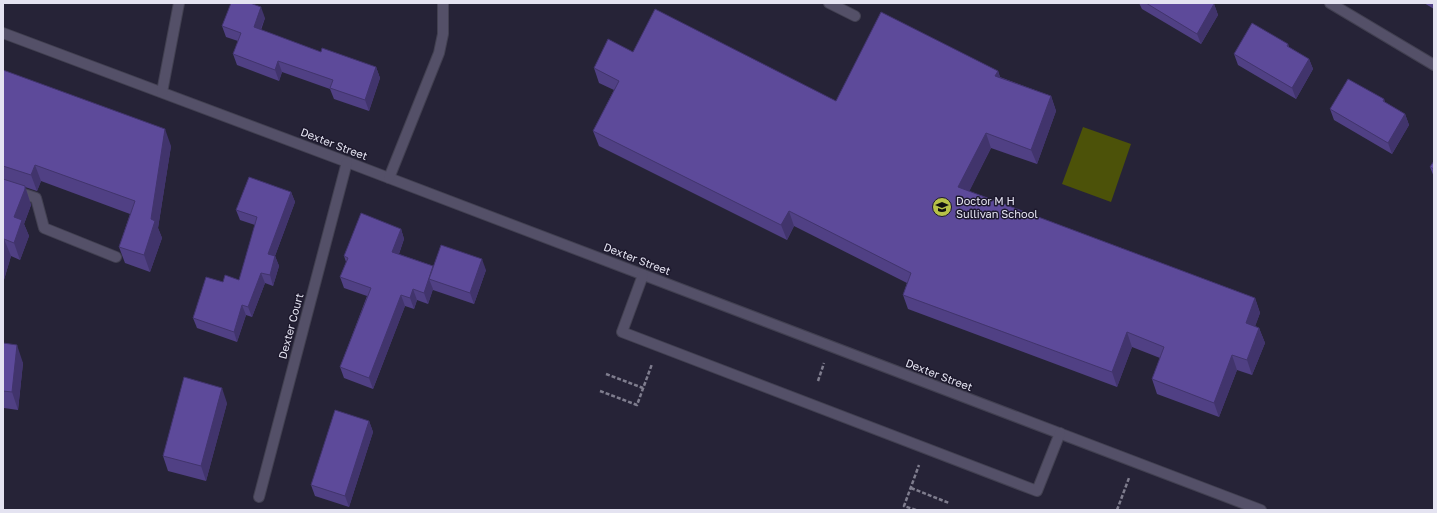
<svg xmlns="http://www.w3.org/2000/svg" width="1437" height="513" font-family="'Golos Text',sans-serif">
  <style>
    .green { fill: #4c5209 }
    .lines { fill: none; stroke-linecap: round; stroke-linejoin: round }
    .minor-casing { stroke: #424051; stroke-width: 12 }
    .path { stroke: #7f7d8e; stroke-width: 2.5; stroke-dasharray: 4 2; stroke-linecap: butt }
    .minor { stroke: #545068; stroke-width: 10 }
    .wall { fill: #504084 }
    .shaded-wall { fill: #41346c }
    .building { fill: #5d4a9a; stroke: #41346c }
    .labels { text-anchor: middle; stroke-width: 3; stroke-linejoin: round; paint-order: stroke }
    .street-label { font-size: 11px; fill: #e4e3f1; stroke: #1d192d }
    .poi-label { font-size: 11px; fill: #e4e3f1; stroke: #1d192d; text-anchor: start }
  </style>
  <rect width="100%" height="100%" fill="#262337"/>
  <!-- green -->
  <path class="green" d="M1083,127l48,17 -20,58 -49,-18z"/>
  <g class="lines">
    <defs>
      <g id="minor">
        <path d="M829,3l26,13"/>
        <path d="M1330,3l104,62"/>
        <path d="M3,33l344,129 914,348"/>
        <path d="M162,92l17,-89"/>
        <path d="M389,178l50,-125 4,-19v-31"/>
        <path d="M3,187l33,11 8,30 72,29"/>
        <path d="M643,275l-21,57 415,159 23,-58"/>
        <path d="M259,497l88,-335"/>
      </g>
    </defs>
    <!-- minor casing -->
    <use href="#minor" class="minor-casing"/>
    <!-- path -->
    <g class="path">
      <path d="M606,374l37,14"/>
      <path d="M818,381l6,-18"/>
      <path d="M600,391l37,14 15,-41"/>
      <path d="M911,488l38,15"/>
      <path d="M916,510l-12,-4 15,-41"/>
      <path d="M1117,510l12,-32"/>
    </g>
    <!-- minor -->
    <use href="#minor" class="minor"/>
  </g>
  <!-- wall -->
  <g class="wall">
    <path d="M1139,3h73l2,1 4,11 -17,29 -59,-35z"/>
    <path d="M1424,3h10v6z"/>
    <path d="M265,18l-4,12 60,22 55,15 4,11 -11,33 -35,-12 -4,-10 -48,-17 -3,9 -42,-16 -4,-11 5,-13 -12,-4 -4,-11z"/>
    <path d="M1288,44l1,3 20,12 4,10 -17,30 -58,-34 -4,-11z"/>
    <path d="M633,52l203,49 162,-30 2,6 51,19 5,15 -19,53 -46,-16 -22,43 286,107 5,15 -5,13 4,2 6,15 -13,32 -15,-5 -18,47 -62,-23 -5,-15 8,-21 -28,-11 -15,40 -209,-78 -5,-14 4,-12 -113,-57 -7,14 -188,-94 -6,-15 21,-41 -15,-7 -5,-15z"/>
    <path d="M3,70l168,76 -13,82 4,10 -12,34 -25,-9 -6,-16 11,-33 -89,-33 -4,10 -12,-4 6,18 -7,19 5,12 -9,24 -9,-4 -8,27z"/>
    <path d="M1384,99l1,3 20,12 4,11 -17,29 -58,-34 -4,-11z"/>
    <path d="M1434,161v16l-4,-10z"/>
    <path d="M291,192l4,10 -20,54 4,10 -6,20 -8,-3 -13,34 -6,-2 -9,27 -40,-14 -4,-10 46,-38 16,-55 -15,-5 -4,-10z"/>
    <path d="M401,229l3,10 -5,15 34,12 1,1 52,3 -12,34 -41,-14v-1l-5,15 -11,-4 -3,9 -9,-3 -32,83 -29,-11 -4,-11 27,-71 -23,-8 -4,-11 6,-15 -2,-6z"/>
    <path d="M3,343l20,20 -5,47 -14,-2v7h-1z"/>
    <path d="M227,403l-21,78 -38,-10 -5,-15z"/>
    <path d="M369,421l4,11 -24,75 -34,-11 -4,-11z"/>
  </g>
  <!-- shaded-wall -->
  <g class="shaded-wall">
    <path d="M1214,4l4,11 -17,29 -4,-10z"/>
    <path d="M261,7l4,11 -8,20 -3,-11z"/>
    <path d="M1309,59l4,10 -17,30 -4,-11z"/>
    <path d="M278,61l4,11 -3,9 -4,-11z"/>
    <path d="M376,67l4,11 -11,33 -4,-11z"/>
    <path d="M998,71l5,15 -8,-10z"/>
    <path d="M1051,96l5,15 -19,53 -6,-14z"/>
    <path d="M1405,114l4,11 -17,29 -4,-11z"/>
    <path d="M165,129l6,17 -13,82 4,10 -12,34 -6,-17 7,-36z"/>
    <path d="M986,133l5,15 -27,54 -6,-15z"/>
    <path d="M35,165l6,16 -4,10 -6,-16z"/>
    <path d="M25,186l6,19 -7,19 5,12 -9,24 -6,-17v-26z"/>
    <path d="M291,192l4,10 -23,62 -4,-10z"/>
    <path d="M789,211l5,15 -7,14 -6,-15z"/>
    <path d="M401,229l3,10 -8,23 -4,-10z"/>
    <path d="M4,239l7,17 -8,27v-38z"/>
    <path d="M275,256l4,10 -6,20 -3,-11z"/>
    <path d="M482,259l4,11 -12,34 -4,-11z"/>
    <path d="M433,266l4,10 -8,3 4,10 -5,15 -4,-11z"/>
    <path d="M261,273l4,10 -13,34 -4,-10z"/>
    <path d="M413,289l4,11 -3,9 -4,-11z"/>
    <path d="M401,295l4,11 -32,83 -4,-11z"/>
    <path d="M1255,298l5,15 -9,25 -5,-15z"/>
    <path d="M242,305l4,10 -9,27 -3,-10z"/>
    <path d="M1259,328l6,15 -13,32 -5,-15z"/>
    <path d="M1127,332l5,15 -15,40 -5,-15z"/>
    <path d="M17,345l6,18 -5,47 -6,-18z"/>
    <path d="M1232,355l5,15 -18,47 -5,-14z"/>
    <path d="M222,388l5,15 -21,78 -5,-15z"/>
    <path d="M3,405l1,3v7l-1,-1z"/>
    <path d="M369,421l4,11 -24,75 -4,-11z"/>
  </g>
  <!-- building -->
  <g class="building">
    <path d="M231,3h19l11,4 -7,20 67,25 1,-4 54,19 -11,33 -35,-12 3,-8 -55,-19 -3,9 -42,-16 8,-21 -19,-7z"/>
    <path d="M1146,3h66l2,1 -17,30z"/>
    <path d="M655,9l181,92 45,-89 117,59 -3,5 56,20 -20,54 -45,-17 -28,54 297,111 -9,25 13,5 -12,32 -15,-5 -18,48 -62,-24 12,-32 -37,-15 -15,40 -209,-77 8,-22 -122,-62 -8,14 -188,-94 26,-50 -25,-13 14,-29 25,13z"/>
    <path d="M1252,23l36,21 -1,2 22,13 -17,29 -58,-34z"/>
    <path d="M3,70l162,59 -14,90 4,2 -11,34 -25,-8 16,-46 -100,-36 -4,10 -28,-9z"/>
    <path d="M1348,79l36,20 -1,2 22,13 -17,29 -58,-34z"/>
    <path d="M1434,161v8l-4,-2z"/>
    <path d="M249,177l42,15 -23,62 7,2 -5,19 -9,-2 -13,34 -6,-2 -8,27 -41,-14 13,-41 17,5 2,-7 14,5 18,-63 -21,-7z"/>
    <path d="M3,179l22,7v3l-11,28 8,3 -8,23 -10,-4 -1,6z"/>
    <path d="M361,213l40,16 -9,23 41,14 -9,27 -11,-4 -3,9 -9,-3 -32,83 -29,-11 31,-79 -31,-11 8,-19 -4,-2z"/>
    <path d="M441,245l41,14 -12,34 -41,-14z"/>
    <path d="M3,343l14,2 -5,47 -9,-1z"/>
    <path d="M184,377l38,11 -21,78 -38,-10z"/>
    <path d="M335,410l34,11 -24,75 -34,-11z"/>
  </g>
  <!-- icons -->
  <defs>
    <symbol id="school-disc" viewBox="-11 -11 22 22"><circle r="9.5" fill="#b7c148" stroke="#1d192d"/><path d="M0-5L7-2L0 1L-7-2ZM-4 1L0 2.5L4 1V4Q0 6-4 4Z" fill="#111"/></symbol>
  </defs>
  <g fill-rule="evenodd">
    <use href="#school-disc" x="931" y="196" width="22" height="22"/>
  </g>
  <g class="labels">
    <!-- street labels -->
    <g class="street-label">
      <text transform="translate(334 144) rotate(21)" y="4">Dexter Street</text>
      <text transform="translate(637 259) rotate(21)" y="4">Dexter Street</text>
      <text transform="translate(291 326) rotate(-75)" y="4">Dexter Court</text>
      <text transform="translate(939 375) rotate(21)" y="4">Dexter Street</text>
    </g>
    <!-- poi labels -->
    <g class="poi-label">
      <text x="956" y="205">Doctor M H<tspan x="956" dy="13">Sullivan School</tspan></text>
    </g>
  </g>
  <!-- border -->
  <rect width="1437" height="513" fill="none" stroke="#e4e3f1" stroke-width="8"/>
</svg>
